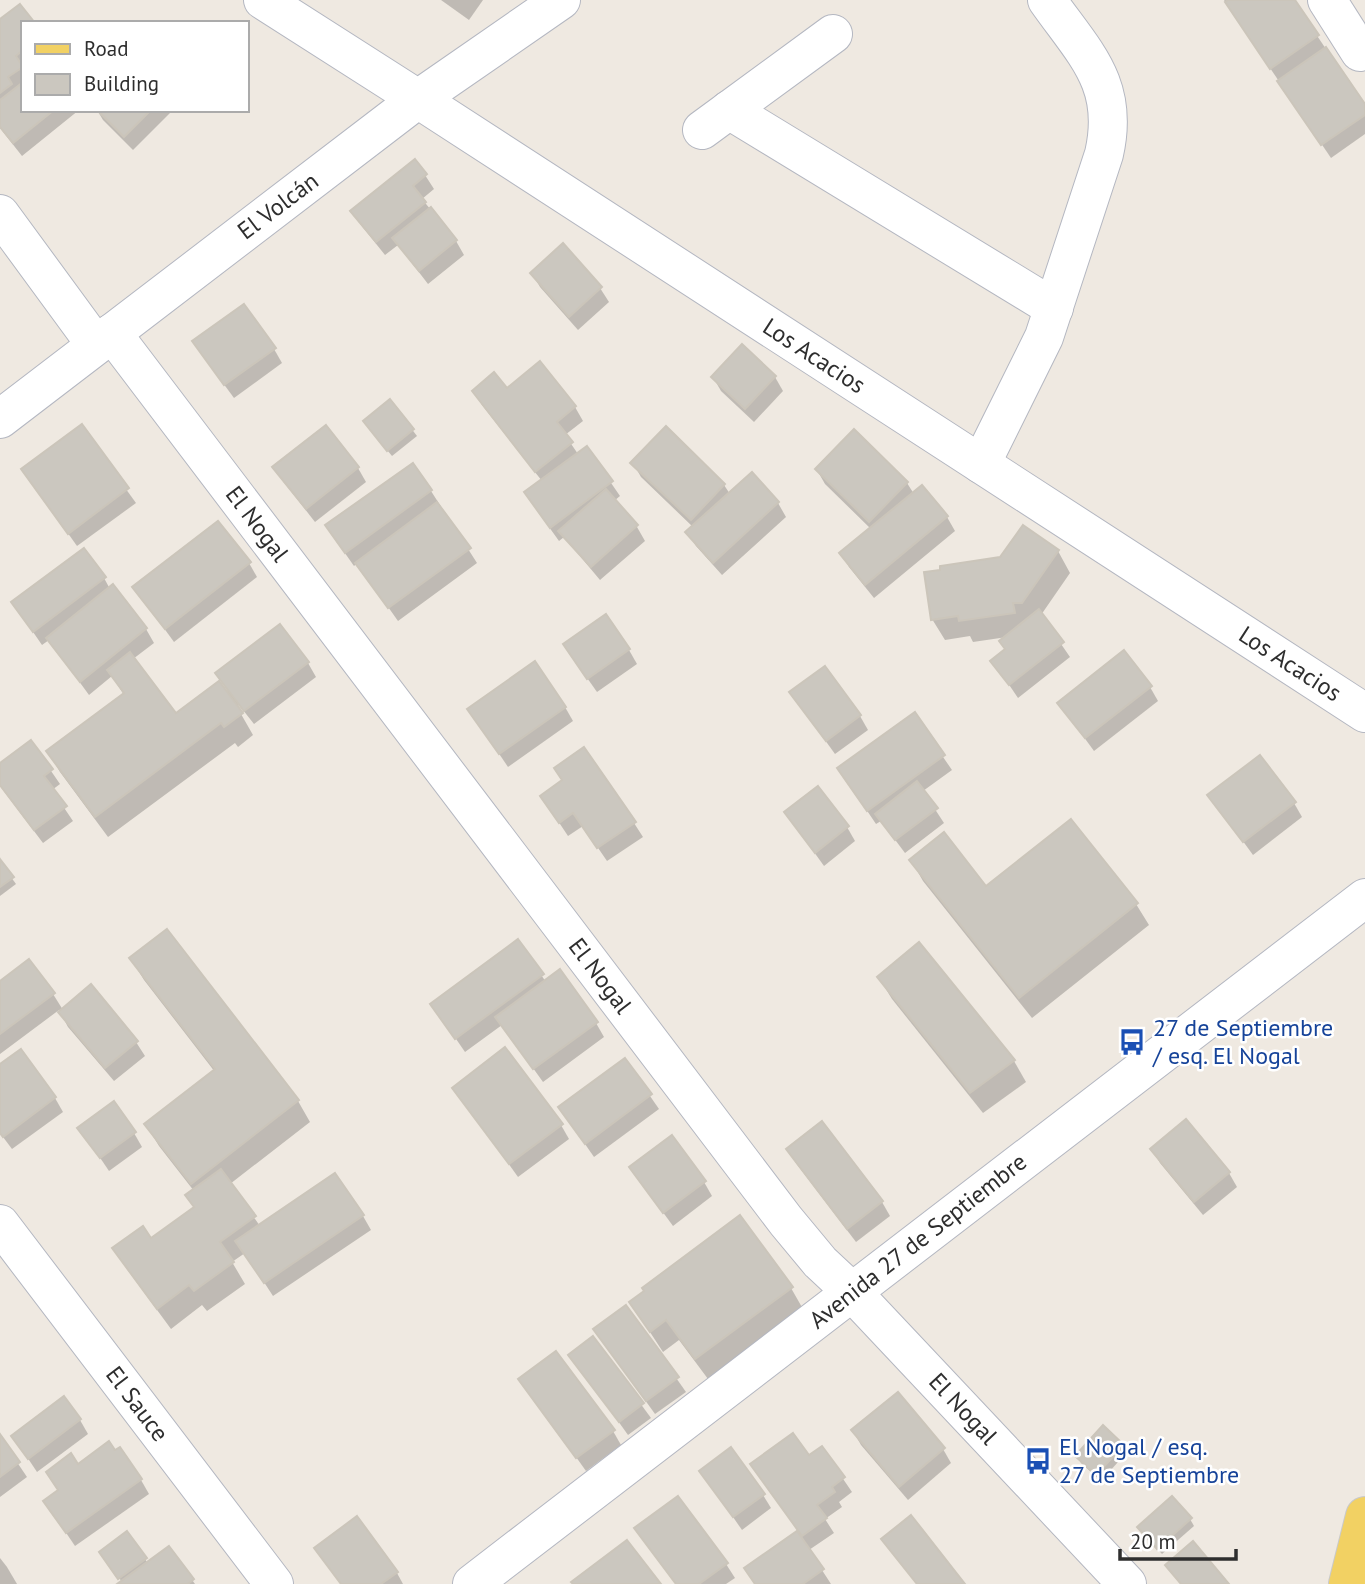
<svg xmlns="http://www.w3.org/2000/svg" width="1365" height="1584" font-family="'PT Sans',sans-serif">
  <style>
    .shadow { fill: #0003 }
    .building { fill: #cbc7bf; stroke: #cbc5ba; stroke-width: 2 }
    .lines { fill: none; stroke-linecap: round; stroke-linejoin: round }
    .street-casing { stroke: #b4b7c1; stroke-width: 40 }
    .secondary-casing { stroke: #b4b7c1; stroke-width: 40 }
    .primary-casing { stroke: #c9c9c9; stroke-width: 40 }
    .street { stroke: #fff; stroke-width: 38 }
    .secondary { stroke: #fff; stroke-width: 38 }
    .primary { stroke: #f2d163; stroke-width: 38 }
    .labels { text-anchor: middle; stroke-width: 5; stroke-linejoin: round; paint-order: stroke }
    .street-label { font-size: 24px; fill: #2e2e2e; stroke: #fff }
    .transit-label { font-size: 24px; fill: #164399; stroke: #fff; text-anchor: start }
  </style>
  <rect width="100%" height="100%" fill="#efe9e1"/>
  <!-- shadow -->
  <g class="shadow">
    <path d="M441,0h42l-14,20z"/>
    <path d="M1224,0h69l72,107v27l-34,24z"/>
    <path d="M0,21l23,2v87h56l-57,46 -22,-28z"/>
    <path d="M97,110h76l-40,40 -30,-30z"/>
    <path d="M425,175l9,14 -12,10 34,42 8,14 -36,29 -30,-39 -13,10 -24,-30 -8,-14z"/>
    <path d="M532,273l68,15 9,14 -31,28 -38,-43z"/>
    <path d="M274,349l8,14 -48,35 -31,-42z"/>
    <path d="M713,377h62l8,14 -29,31 -33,-31z"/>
    <path d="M507,390l68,17 8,14 -18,14 13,19 9,-6 33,48 -6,5 23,26 8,14 -45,39 -36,-43 -5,4 -25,-35 -8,-14 16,-11 -60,-76 -8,-14z"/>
    <path d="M390,401l27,35 -25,20 -23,-28z"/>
    <path d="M81,427l55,76 -59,43 -54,-76z"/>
    <path d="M325,427l33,41 8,14 -51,40 -32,-41 -8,-14z"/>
    <path d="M633,463l91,22 6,9 22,-20 26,29 8,14 -64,58 -26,-29 -9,-14 6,-5 -52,-50z"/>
    <path d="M817,470l90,13 7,11 8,-6 25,29 8,14 -81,67 -25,-31 -8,-14 30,-24 -46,-45z"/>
    <path d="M431,491l46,72 -79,58 -41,-58 -3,3 -19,-27z"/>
    <path d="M1058,551l12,22 -29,42 29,42 -52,41 -25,-37 13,-11 1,-13 -34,5 -3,-6 -25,4 -13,-21z"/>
    <path d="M249,563l8,14 -83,65 -40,-55z"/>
    <path d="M104,578l6,11 36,40 8,14 -21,16 43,57 52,-24 -10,-19 90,-10 8,14 -62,47 -15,-19 -2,2 16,28 -15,12 -3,-4 -127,94 -48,-65 -12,-21 76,-56 -12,-19 -23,19 -40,-55 -7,5 -29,-42z"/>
    <path d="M629,650l8,14 -40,28 -24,-34z"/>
    <path d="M1150,687l8,14 -64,50 -35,-48z"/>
    <path d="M791,693l69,23 8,14 -33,24z"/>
    <path d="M565,707l8,14 -65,46 -39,-58z"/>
    <path d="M914,715l38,55 -29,21 21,32 -39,30 -24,-32 -5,3 -37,-55z"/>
    <path d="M31,742l29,42 -8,6 21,31 -30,22 -43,-57v-21z"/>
    <path d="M1210,796l84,7 8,14 -49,38z"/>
    <path d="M542,797l92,26 9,14 -36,24 -24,-35 -15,10z"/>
    <path d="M786,813l61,14 8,14 -31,25z"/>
    <path d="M911,860l75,28 150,16 13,21 -117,93 -109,-137z"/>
    <path d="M0,862l16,22 -16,12z"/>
    <path d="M518,942l28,40 50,41 8,14 -61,45 -41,-57 -37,27 -33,-48z"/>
    <path d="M131,959l167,142 12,21 -80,62 30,42 103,-10 8,14 -98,66 -28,-43 -13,9 13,22 -38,27 -5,-6 -31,24 -44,-60 -13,-21 37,-8 44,-32 -7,-12 6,-5 -35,-45 -13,-21 69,-53 -71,-92z"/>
    <path d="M879,978l135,83 12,21 -43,31 -91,-114z"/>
    <path d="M0,983l53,11 10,16 73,32 9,14 -31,25 -46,-54 -9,-17 -59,44z"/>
    <path d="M625,1060l34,49 -65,48 -34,-49z"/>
    <path d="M0,1066l55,32 8,14 -51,37 -12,-16z"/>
    <path d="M454,1088l107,37 8,14 -51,38z"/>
    <path d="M1186,1121l43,52 8,14 -34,28 -43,-52 -8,-14z"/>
    <path d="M822,1123l60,79 8,14 -34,26 -60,-79 -8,-14z"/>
    <path d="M80,1128l54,5 8,14 -33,24z"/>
    <path d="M640,1181l64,1 8,14 -39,30z"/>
    <path d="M739,1218l52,70 12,21 -95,70 -29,-39 -16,12 -32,-49z"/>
    <path d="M626,1307l60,85 -31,22 -51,-71z"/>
    <path d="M593,1339l58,79 -23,17 -57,-80z"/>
    <path d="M521,1380l92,51 8,14 -35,26z"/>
    <path d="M80,1420l8,14 -51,38 -24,-36z"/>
    <path d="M853,1431l90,18 8,14 -43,37 -47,-55z"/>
    <path d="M0,1437l27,40 -27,20z"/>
    <path d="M1123,1446l4,6 -26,29 -20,-18 -4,-7z"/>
    <path d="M822,1448l30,44 -13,10 3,5 -17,12 9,14 -25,17 22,34h-76l-9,-15 53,-38 10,-74z"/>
    <path d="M77,1467l64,13 8,14 -74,52 -21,-31z"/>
    <path d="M701,1471l62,24 8,13 -29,22z"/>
    <path d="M1190,1519l4,7 -32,28 -19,-21z"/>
    <path d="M637,1529l89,35 9,14 -9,6h-50z"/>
    <path d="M169,1548l26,36h-75l2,-2 -17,-24 40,1 3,5z"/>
    <path d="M316,1548l81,25 6,11h-62z"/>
    <path d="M0,1558l7,9 10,17h-17z"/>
  </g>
  <!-- building -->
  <g class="building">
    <path d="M1228,0h67l24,35 -49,34 -45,-67z"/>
    <path d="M20,4l15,19h-12v27l-7,6 7,11 -15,10 4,7 -12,9v-74z"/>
    <path d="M1326,47l39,57v11l-44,30 -44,-64z"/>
    <path d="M23,82v28h31l-41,33 -13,-16v-27z"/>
    <path d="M97,110h54l-27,27z"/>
    <path d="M415,159l12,15 -14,12 13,16 -50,40 -26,-31z"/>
    <path d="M431,207l26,33 -38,31 -27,-33z"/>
    <path d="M563,243l39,44 -33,30 -39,-44z"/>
    <path d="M244,304l32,44 -52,37 -32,-44z"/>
    <path d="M742,344l34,32 -31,33 -34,-32z"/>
    <path d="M540,361l36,45 -19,16 16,20 -38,30 -63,-81 22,-19 13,16z"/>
    <path d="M390,399l24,30 -27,22 -24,-30z"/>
    <path d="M82,424l47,64 -61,46 -47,-65z"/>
    <path d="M326,425l33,42 -53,42 -34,-42z"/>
    <path d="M666,426l59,58 -34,36 -61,-57z"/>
    <path d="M854,429l54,53 -39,40 -54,-53z"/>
    <path d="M587,446l26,35 -63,47 -26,-36z"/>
    <path d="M413,463l19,27 -87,63 -20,-28z"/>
    <path d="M752,472l27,30 -66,61 -28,-31z"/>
    <path d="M922,485l26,31 -83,69 -26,-32z"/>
    <path d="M606,489l32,36 -47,42 -33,-36z"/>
    <path d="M437,502l34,46 -83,60 -33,-45z"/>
    <path d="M218,521l33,41 -86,67 -33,-42z"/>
    <path d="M1023,525l36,25 -37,53h-9l2,10 -56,8 -1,-5 -27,4 -7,-48 16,-2v-4l60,-9z"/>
    <path d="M84,548l22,29 -73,55 -22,-30z"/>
    <path d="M113,584l34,44 -67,54 -34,-44z"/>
    <path d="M1039,609l25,33 -55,43 -19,-24 15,-12 -6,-8z"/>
    <path d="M606,614l24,35 -43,30 -24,-35z"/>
    <path d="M280,624l29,38 -65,49 -29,-38z"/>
    <path d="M1124,650l28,36 -67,52 -28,-35z"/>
    <path d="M130,652l46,61 43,-32 24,32 -19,14 -3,-4 -126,94 -49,-66 78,-58 -17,-23z"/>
    <path d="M535,661l31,46 -67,47 -32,-45z"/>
    <path d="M825,666l36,49 -35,26 -37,-49z"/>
    <path d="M915,712l30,43 -78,56 -30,-43z"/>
    <path d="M31,740l22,29 -9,7 23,30 -33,24 -34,-45v-22z"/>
    <path d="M584,747l52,75 -39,26 -24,-35 -14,10 -19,-27 22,-16 -8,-12z"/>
    <path d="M1260,755l36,47 -53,40 -36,-47z"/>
    <path d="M917,781l21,27 -43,32 -20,-26z"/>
    <path d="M818,786l31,40 -34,27 -31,-41z"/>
    <path d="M1071,819l67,84 -119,95 -110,-138 35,-28 42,54z"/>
    <path d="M0,859l14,18 -14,10z"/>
    <path d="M167,929l132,171 -108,84 -47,-60 71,-55 -86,-111z"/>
    <path d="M518,939l26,35 -89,65 -25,-35z"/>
    <path d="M919,942l96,118 -45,33 -93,-116z"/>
    <path d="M29,959l26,34 -55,41v-53z"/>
    <path d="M560,969l38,53 -65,47 -38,-52z"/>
    <path d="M91,984l47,57 -33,27 -47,-56z"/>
    <path d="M505,1047l58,77 -54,40 -57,-76z"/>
    <path d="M21,1049l35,48 -53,40 -3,-4v-69z"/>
    <path d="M625,1058l27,36 -67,50 -27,-37z"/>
    <path d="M114,1101l22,31 -36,26 -23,-30z"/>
    <path d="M1186,1119l44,53 -36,30 -44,-53z"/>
    <path d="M822,1121l61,80 -36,28 -61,-80z"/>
    <path d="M672,1135l34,46 -43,32 -34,-46z"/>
    <path d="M221,1169l35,47 -36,26 14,20 -40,29 -5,-6 -32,24 -45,-61 31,-22 8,12 43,-31 -9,-12z"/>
    <path d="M335,1173l29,42 -100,68 -29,-42z"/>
    <path d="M740,1215l53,72 -98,72 -29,-39 -16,12 -21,-30 15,-11 -2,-3z"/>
    <path d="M626,1305l53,72 -33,24 -53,-72z"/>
    <path d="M593,1336l51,67 -25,19 -51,-67z"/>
    <path d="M556,1351l59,79 -39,28 -58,-79z"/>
    <path d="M898,1392l47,56 -46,39 -48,-57z"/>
    <path d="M64,1396l17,23 -53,40 -17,-23z"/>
    <path d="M1103,1425l21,20 -28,30 -21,-19z"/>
    <path d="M793,1433l16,22 13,-9 23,31 -13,10 3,5 -18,13 10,13 -25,18 -52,-72z"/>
    <path d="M0,1434l20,28 -20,15z"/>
    <path d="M109,1441l6,9 5,-3 22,32 -76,54 -23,-32 15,-11 -12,-18 25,-19 7,11z"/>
    <path d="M731,1447l34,47 -32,23 -34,-46z"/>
    <path d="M678,1496l50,67 -29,21h-23l-42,-56z"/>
    <path d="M1172,1496l20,22 -35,31 -20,-22z"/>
    <path d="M911,1515l54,69h-48l-36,-45z"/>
    <path d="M357,1516l41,56 -17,12h-40l-27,-36z"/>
    <path d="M127,1531l20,27 -29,21 -19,-27z"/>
    <path d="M797,1531l27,38 -21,15h-48l-11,-16z"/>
    <path d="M627,1540l34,44h-88l-2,-2z"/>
    <path d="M1193,1541l36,43h-48l-16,-19z"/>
    <path d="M169,1546l25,33 -6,5h-71z"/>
  </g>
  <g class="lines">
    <defs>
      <g id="street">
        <path d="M263,0l155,99 143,-99"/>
        <path d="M1327,0l33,52"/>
        <path d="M729,110l325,198"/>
        <path d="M702,130l131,-96"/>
        <path d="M0,214l96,131"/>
        <path d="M112,333l674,888 34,41 32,30"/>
        <path d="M981,464l63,-127 60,-183c16,-70 -19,-100 -57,-154"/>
        <path d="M0,1224l274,360"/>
      </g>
      <g id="secondary">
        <path d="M0,419l418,-320 947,614"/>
        <path d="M852,1292l275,292"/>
        <path d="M472,1584l893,-686"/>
      </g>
      <path id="primary" d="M1348,1584l17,-68"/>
    </defs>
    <!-- street casing -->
    <use href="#street" class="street-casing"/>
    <!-- secondary casing -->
    <use href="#secondary" class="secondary-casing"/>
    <!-- primary casing -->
    <use href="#primary" class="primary-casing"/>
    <!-- street -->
    <use href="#street" class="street"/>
    <!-- secondary -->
    <use href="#secondary" class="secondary"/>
    <!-- primary -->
    <use href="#primary" class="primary"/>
  </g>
  <!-- icons -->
  <defs>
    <symbol id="bus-bare" viewBox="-9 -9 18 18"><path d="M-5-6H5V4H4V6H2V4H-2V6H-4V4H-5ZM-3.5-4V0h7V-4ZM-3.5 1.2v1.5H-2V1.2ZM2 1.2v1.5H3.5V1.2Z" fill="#1a4fb4" stroke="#fff" stroke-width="2.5" paint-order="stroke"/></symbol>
  </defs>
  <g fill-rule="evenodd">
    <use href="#bus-bare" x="1113" y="1023" width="38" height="38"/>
    <use href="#bus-bare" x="1019" y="1442" width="38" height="38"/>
  </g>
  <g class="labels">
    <!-- street labels -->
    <g class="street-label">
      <text transform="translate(278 206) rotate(-37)" y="8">El Volcán</text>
      <text transform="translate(814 356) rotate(33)" y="8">Los Acacios</text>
      <text transform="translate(257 524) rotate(53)" y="8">El Nogal</text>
      <text transform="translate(1290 664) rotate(33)" y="8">Los Acacios</text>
      <text transform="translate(600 976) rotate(53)" y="8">El Nogal</text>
      <text transform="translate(918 1241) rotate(-38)" y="8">Avenida 27 de Septiembre</text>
      <text transform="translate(137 1404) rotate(53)" y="8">El Sauce</text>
      <text transform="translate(963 1409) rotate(47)" y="8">El Nogal</text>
    </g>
    <!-- transit labels -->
    <g class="transit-label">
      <text x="1153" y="1036">27 de Septiembre<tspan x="1153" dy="28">/ esq. El Nogal</tspan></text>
      <text x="1059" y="1455">El Nogal / esq.<tspan x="1059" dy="28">27 de Septiembre</tspan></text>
    </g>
  </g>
  <!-- legend -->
  <rect x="21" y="21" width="228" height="91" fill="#ffffff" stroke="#ababab" stroke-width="2"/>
  <rect x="35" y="44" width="35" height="10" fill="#f2d163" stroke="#ababab" stroke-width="2"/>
  <text x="84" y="56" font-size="21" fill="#2e2e2e">Road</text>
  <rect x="35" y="74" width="35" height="21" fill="#cbc7bf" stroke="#ababab" stroke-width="2"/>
  <text x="84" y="91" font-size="21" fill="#2e2e2e">Building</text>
  <!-- scale -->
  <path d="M1120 1549v10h116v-10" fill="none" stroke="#2e2e2e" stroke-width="3.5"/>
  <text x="1130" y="1549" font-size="21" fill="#2e2e2e" stroke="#ffffff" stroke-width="5" paint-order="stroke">20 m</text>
</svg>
